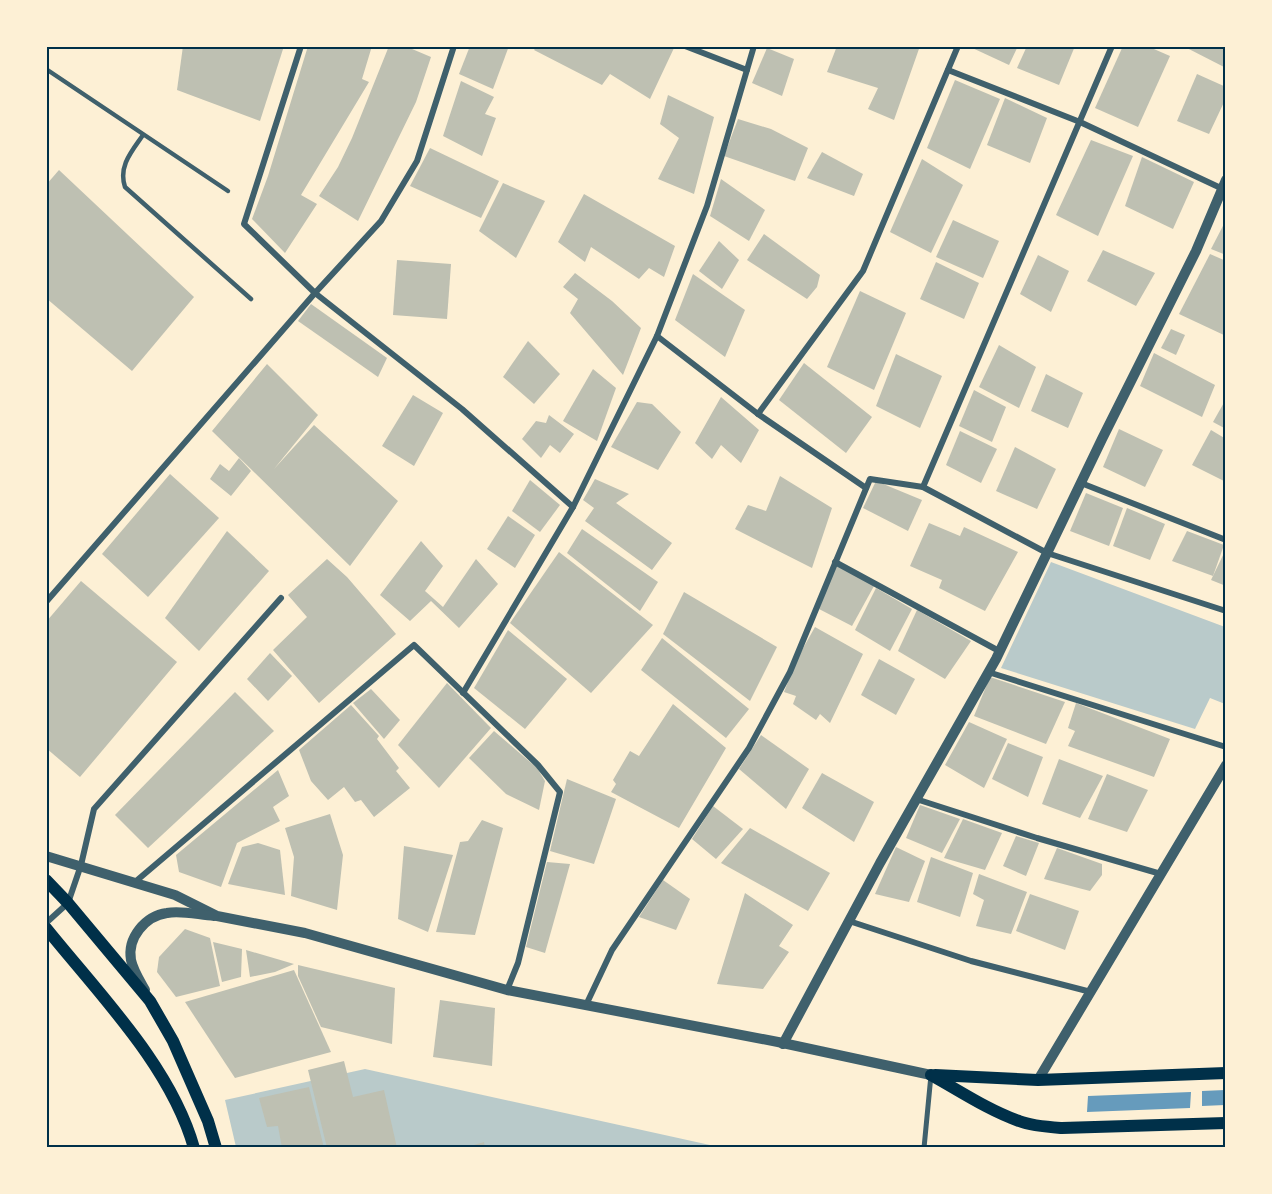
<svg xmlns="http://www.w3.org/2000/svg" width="1272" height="1194" font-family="Overpass,sans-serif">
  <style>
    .green { fill: #b9caca }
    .water { fill: #669bbc }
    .building { fill: #bec0b2 }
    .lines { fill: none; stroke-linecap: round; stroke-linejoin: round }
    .service { stroke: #3f606c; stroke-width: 4.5 }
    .pedestrian { stroke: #3f606c; stroke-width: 5 }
    .minor { stroke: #3f606c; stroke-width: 6 }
    .tertiary { stroke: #3f606c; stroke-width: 10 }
    .secondary { stroke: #003049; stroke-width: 12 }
    .neatline { fill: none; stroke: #003049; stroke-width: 2 }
  </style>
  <rect width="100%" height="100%" fill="#fdf0d5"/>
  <!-- green -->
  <g class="green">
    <path d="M1051,562l174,65v77l-15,-6 -15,31 -194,-61z"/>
    <path d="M365,1069l354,78h-483l-11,-47z"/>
  </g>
  <!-- water -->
  <g class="water">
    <path d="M1225,1090v15l-23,1v-15z"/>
    <path d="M1191,1092l-1,16 -103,4 1,-16z"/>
  </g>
  <!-- building -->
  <g class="building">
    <path d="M183,46h101l-24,75 -83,-31z"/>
    <path d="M308,46h64l-10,33 7,3 -68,113 16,9 -32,49 -33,-34 16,-43z"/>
    <path d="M389,46h16l26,11 -15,45 -58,119 -39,-25 19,-29 14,-29z"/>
    <path d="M470,46h39l-16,43 -34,-15z"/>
    <path d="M537,46h133l4,2 -24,51 -40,-25 -8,11 -68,-35z"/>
    <path d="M837,46h83l-26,74 -26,-11 10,-21 -51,-16z"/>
    <path d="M968,46h50l-9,19z"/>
    <path d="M1027,46h48l-16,39 -42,-17z"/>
    <path d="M1123,46h24l23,10 -32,71 -43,-19z"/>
    <path d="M1183,46h43v22z"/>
    <path d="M767,48l27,11 -12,37 -30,-13z"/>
    <path d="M1197,74l29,13v11l-17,36 -32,-13z"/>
    <path d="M955,80l45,19 -30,70 -43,-21z"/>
    <path d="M461,81l33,16 -9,17 11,4 -14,38 -39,-20z"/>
    <path d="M668,95l46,22 -20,77 -36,-15 21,-41 -19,-14z"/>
    <path d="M1005,98l42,20 -17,45 -43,-18z"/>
    <path d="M738,119l33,10 37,19 -13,33 -71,-25z"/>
    <path d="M1091,140l42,16 -35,80 -42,-21z"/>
    <path d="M430,148l69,33 -18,37 -71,-32z"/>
    <path d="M822,152l41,22 -9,22 -47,-18z"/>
    <path d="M1142,157l52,25 -21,47 -48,-23z"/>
    <path d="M922,159l41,26 -32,68 -41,-21z"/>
    <path d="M59,170l135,127 -62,74 -86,-73v-113z"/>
    <path d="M721,179l44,31 -16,31 -39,-25z"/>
    <path d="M503,183l42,18 -29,57 -37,-27z"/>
    <path d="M584,194l91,52 -11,31 -15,-9 -10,11 -48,-32 -6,15 -27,-20z"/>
    <path d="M953,220l46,21 -16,37 -47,-21z"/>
    <path d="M1226,220v35l-15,-6z"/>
    <path d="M764,234l56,41 -3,12 -10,12 -60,-39z"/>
    <path d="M719,241l20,19 -17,29 -23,-18z"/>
    <path d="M1103,250l52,23 -19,33 -49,-25z"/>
    <path d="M1210,254l16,7v75l-47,-22z"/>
    <path d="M1038,255l31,16 -18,41 -31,-18z"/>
    <path d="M397,260l54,4 -4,55 -54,-4z"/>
    <path d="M936,262l43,21 -15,36 -44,-20z"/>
    <path d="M575,273l37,28 29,27 -18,47 -53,-62 8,-14 -15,-12z"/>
    <path d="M693,274l52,36 -20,47 -50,-37z"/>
    <path d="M860,291l46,22 -32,77 -47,-23z"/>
    <path d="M311,304l76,54 -9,19 -80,-56z"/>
    <path d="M1171,329l14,6 -9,20 -15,-7z"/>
    <path d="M528,341l32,33 -26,30 -31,-27z"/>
    <path d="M999,345l37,22 -17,41 -40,-21z"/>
    <path d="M1154,353l61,32 -13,32 -62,-31z"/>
    <path d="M896,354l46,22 -22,52 -44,-22z"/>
    <path d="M804,363l68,54 -26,36 -67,-53z"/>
    <path d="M267,364l51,51 -44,54 40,-44 84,76 -48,65 -138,-135z"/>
    <path d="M593,369l23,19 -19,53 -34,-20z"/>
    <path d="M1046,374l37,19 -15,35 -37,-17z"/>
    <path d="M974,390l32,17 -14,35 -33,-16z"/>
    <path d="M413,395l30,18 -29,53 -32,-20z"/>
    <path d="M721,397l38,33 -18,33 -20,-18 -9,14 -17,-16z"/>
    <path d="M1226,399v30l-13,-7z"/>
    <path d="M637,402l15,2 29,28 -23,38 -47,-23z"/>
    <path d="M549,415l25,19 -14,19 -10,-8 -9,13 -19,-19 14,-18 10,2z"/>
    <path d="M1119,429l44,21 -18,37 -42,-20z"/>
    <path d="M1211,430l15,9v43l-34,-17z"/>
    <path d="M960,431l37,18 -16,34 -35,-18z"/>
    <path d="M1015,447l41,22 -19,40 -41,-18z"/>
    <path d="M239,458l12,13 -20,25 -21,-17 10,-15 9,7z"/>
    <path d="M170,474l49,44 -71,79 -46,-43z"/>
    <path d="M780,476l52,32 -20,60 -77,-39 13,-24 18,6z"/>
    <path d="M595,479l34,15 -13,9 56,40 -20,27 -67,-49 9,-13 -11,-8z"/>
    <path d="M530,480l30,25 -20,27 -28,-21z"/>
    <path d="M876,481l46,19 -14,31 -45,-23z"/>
    <path d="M1086,493l37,15 -14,38 -39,-15z"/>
    <path d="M1127,508l38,16 -15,36 -37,-14z"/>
    <path d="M508,516l27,19 -20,33 -28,-19z"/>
    <path d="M929,523l31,13 4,-9 54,25 -33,59 -46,-23 3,-8 -32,-14z"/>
    <path d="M582,529l76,53 -18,29 -73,-58z"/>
    <path d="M227,531l42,40 -70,80 -34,-33z"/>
    <path d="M1187,531l37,14 -11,31 -41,-15z"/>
    <path d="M421,541l22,25 -18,25 18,16 33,-48 22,25 -39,44 -28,-27 -21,20 -30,-26z"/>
    <path d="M1226,549v37l-15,-6z"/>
    <path d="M559,552l94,73 -62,68 -81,-70z"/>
    <path d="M327,559l20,18 49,57 -77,69 -46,-53 34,-33 -19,-22z"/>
    <path d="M836,564l38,22 -22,40 -33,-17z"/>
    <path d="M81,581l96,81 -97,115 -34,-29v-126z"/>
    <path d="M876,588l36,21 -22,42 -35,-21z"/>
    <path d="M684,592l93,55 -27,54 -87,-67z"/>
    <path d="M917,610l54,31 -26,38 -47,-28z"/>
    <path d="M815,627l48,27 -33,69 -10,-9 -4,6 -23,-16 3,-8 -12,-4 13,-33z"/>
    <path d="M508,630l59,49 -42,50 -51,-41z"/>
    <path d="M662,638l87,71 -23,29 -85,-68z"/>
    <path d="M270,653l22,23 -24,25 -21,-22z"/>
    <path d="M879,659l36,20 -19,36 -35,-20z"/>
    <path d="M990,677l75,25 -19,42 -72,-28z"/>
    <path d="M447,683l44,45 -52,60 -41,-43z"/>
    <path d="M371,689l29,31 -16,19 -31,-36z"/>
    <path d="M235,692l39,39 -126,117 -33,-33z"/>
    <path d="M1076,703l94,36 -16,38 -86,-31 7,-15 -7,-3z"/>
    <path d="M673,704l53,44 -47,80 -68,-36 5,-8 -3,-4 17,-29 9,5z"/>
    <path d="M351,705l28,31 -2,3 22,29 -3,3 14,17 -36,29 -13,-17 -6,2 -11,-15 -16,13 -17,-19 -12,-31z"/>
    <path d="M969,722l38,17 -23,49 -39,-23z"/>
    <path d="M494,731l43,37 8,13 -6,29 -33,-16 -37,-36z"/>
    <path d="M761,735l48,34 -23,40 -47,-40z"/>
    <path d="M1008,743l35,14 -15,40 -36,-18z"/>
    <path d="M1059,759l44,17 -23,42 -38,-14z"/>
    <path d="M278,770l11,26 -16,11 7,14 -43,22 -16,44 -42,-15 -3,-17z"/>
    <path d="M822,773l52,29 -20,40 -52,-34z"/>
    <path d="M1107,774l41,16 -21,42 -39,-13z"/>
    <path d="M567,779l49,20 -22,65 -44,-13z"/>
    <path d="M920,805l40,14 -18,34 -36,-15z"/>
    <path d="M713,806l30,23 -27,30 -24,-20z"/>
    <path d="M330,814l13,41 -6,55 -46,-14 3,-39 -9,-29z"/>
    <path d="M963,819l39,14 -17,37 -41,-12z"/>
    <path d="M482,820l21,8 -28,107 -39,-3 24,-90 8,-1z"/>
    <path d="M750,828l80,45 -22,38 -87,-48z"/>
    <path d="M1016,836l23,7 -13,33 -23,-10z"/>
    <path d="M258,843l22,7 5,45 -57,-11 14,-37z"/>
    <path d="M404,846l49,9 -25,77 -30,-13z"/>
    <path d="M896,847l29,14 -16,41 -34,-8z"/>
    <path d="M1057,848l45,16v11l-12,16 -46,-12z"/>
    <path d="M931,857l42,16 -13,44 -43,-15z"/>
    <path d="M547,862l23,2 -25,89 -19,-6z"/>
    <path d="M979,874l48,18 -16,42 -35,-8 8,-26 -11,-6z"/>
    <path d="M663,880l27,19 -14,31 -37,-13z"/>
    <path d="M745,893l48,32 -14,21 10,6 -26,37 -46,-5z"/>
    <path d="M1030,894l49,17 -14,39 -49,-19z"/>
    <path d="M185,929l25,9 10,48 -44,11 -19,-25 2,-15z"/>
    <path d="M213,942l29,7 -1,28 -19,5z"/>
    <path d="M246,950l48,14 -19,8 -25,5z"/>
    <path d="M298,965l97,23 -3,56 -71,-17 -23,-51z"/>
    <path d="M294,970l37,82 -96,26 -50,-76z"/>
    <path d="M440,1000l55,8 -3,58 -59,-9z"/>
    <path d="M344,1061l9,36 31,-7 13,58h-70l-19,-78z"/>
    <path d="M309,1087l15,61h-42l-4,-22 -11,1 -8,-29z"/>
    <path d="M484,1142l1,6h-18v-1z"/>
  </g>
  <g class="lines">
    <!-- service -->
    <g class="service">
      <path d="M46,69l182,122"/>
      <path d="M143,135c-11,16 -25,31 -18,52l126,112"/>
    </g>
    <!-- pedestrian -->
    <path class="pedestrian" d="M924,1148l7,-73"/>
    <!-- minor -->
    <g class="minor">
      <path d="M301,46l-57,178 71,69 147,116 111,98"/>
      <path d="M685,46l62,24"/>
      <path d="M948,70l132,52 145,68"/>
      <path d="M657,336l101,78 108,74"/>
      <path d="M758,414l105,-143 95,-225"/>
      <path d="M1081,483l145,57"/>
      <path d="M923,487l189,-441"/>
      <path d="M835,562l164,89"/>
      <path d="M46,602l269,-309 66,-72 36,-60 37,-115"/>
      <path d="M988,672l238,75"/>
      <path d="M463,693l110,-186 84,-171 50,-130 47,-160"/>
      <path d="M916,799l121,39 124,36"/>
      <path d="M135,882l279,-237 124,120 22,27 -42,171 -11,27"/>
      <path d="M849,921l122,40 120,31"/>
      <path d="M46,923l22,-20 13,-38 13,-56 187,-211"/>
      <path d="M586,1005l26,-55 137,-202 41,-76 80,-193 53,8 124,66 179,58"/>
    </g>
    <!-- tertiary -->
    <g class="tertiary">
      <path d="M46,856l129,39 42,21 88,17 202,57 271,52 153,33"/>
      <path d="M145,990c-5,-9 -12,-20 -14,-30 -4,-22 14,-44 36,-47 14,-3 32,2 47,3"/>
      <path d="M783,1044l97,-181 116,-204 106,-220 94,-188 30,-71"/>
      <path d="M1038,1080l188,-315"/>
    </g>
    <!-- secondary -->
    <g class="secondary">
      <path d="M46,880l22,23 82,98 23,40 35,80 8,27"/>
      <path d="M46,928c53,66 125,138 148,220"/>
      <path d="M931,1075c29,16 57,35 88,46 13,5 29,6 43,7l164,-5"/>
      <path d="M935,1075l103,5 188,-7"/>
    </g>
  </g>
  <!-- border -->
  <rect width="1272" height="1194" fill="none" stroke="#fdf0d5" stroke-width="96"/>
  <rect x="48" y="48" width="1176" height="1098" class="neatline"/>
</svg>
